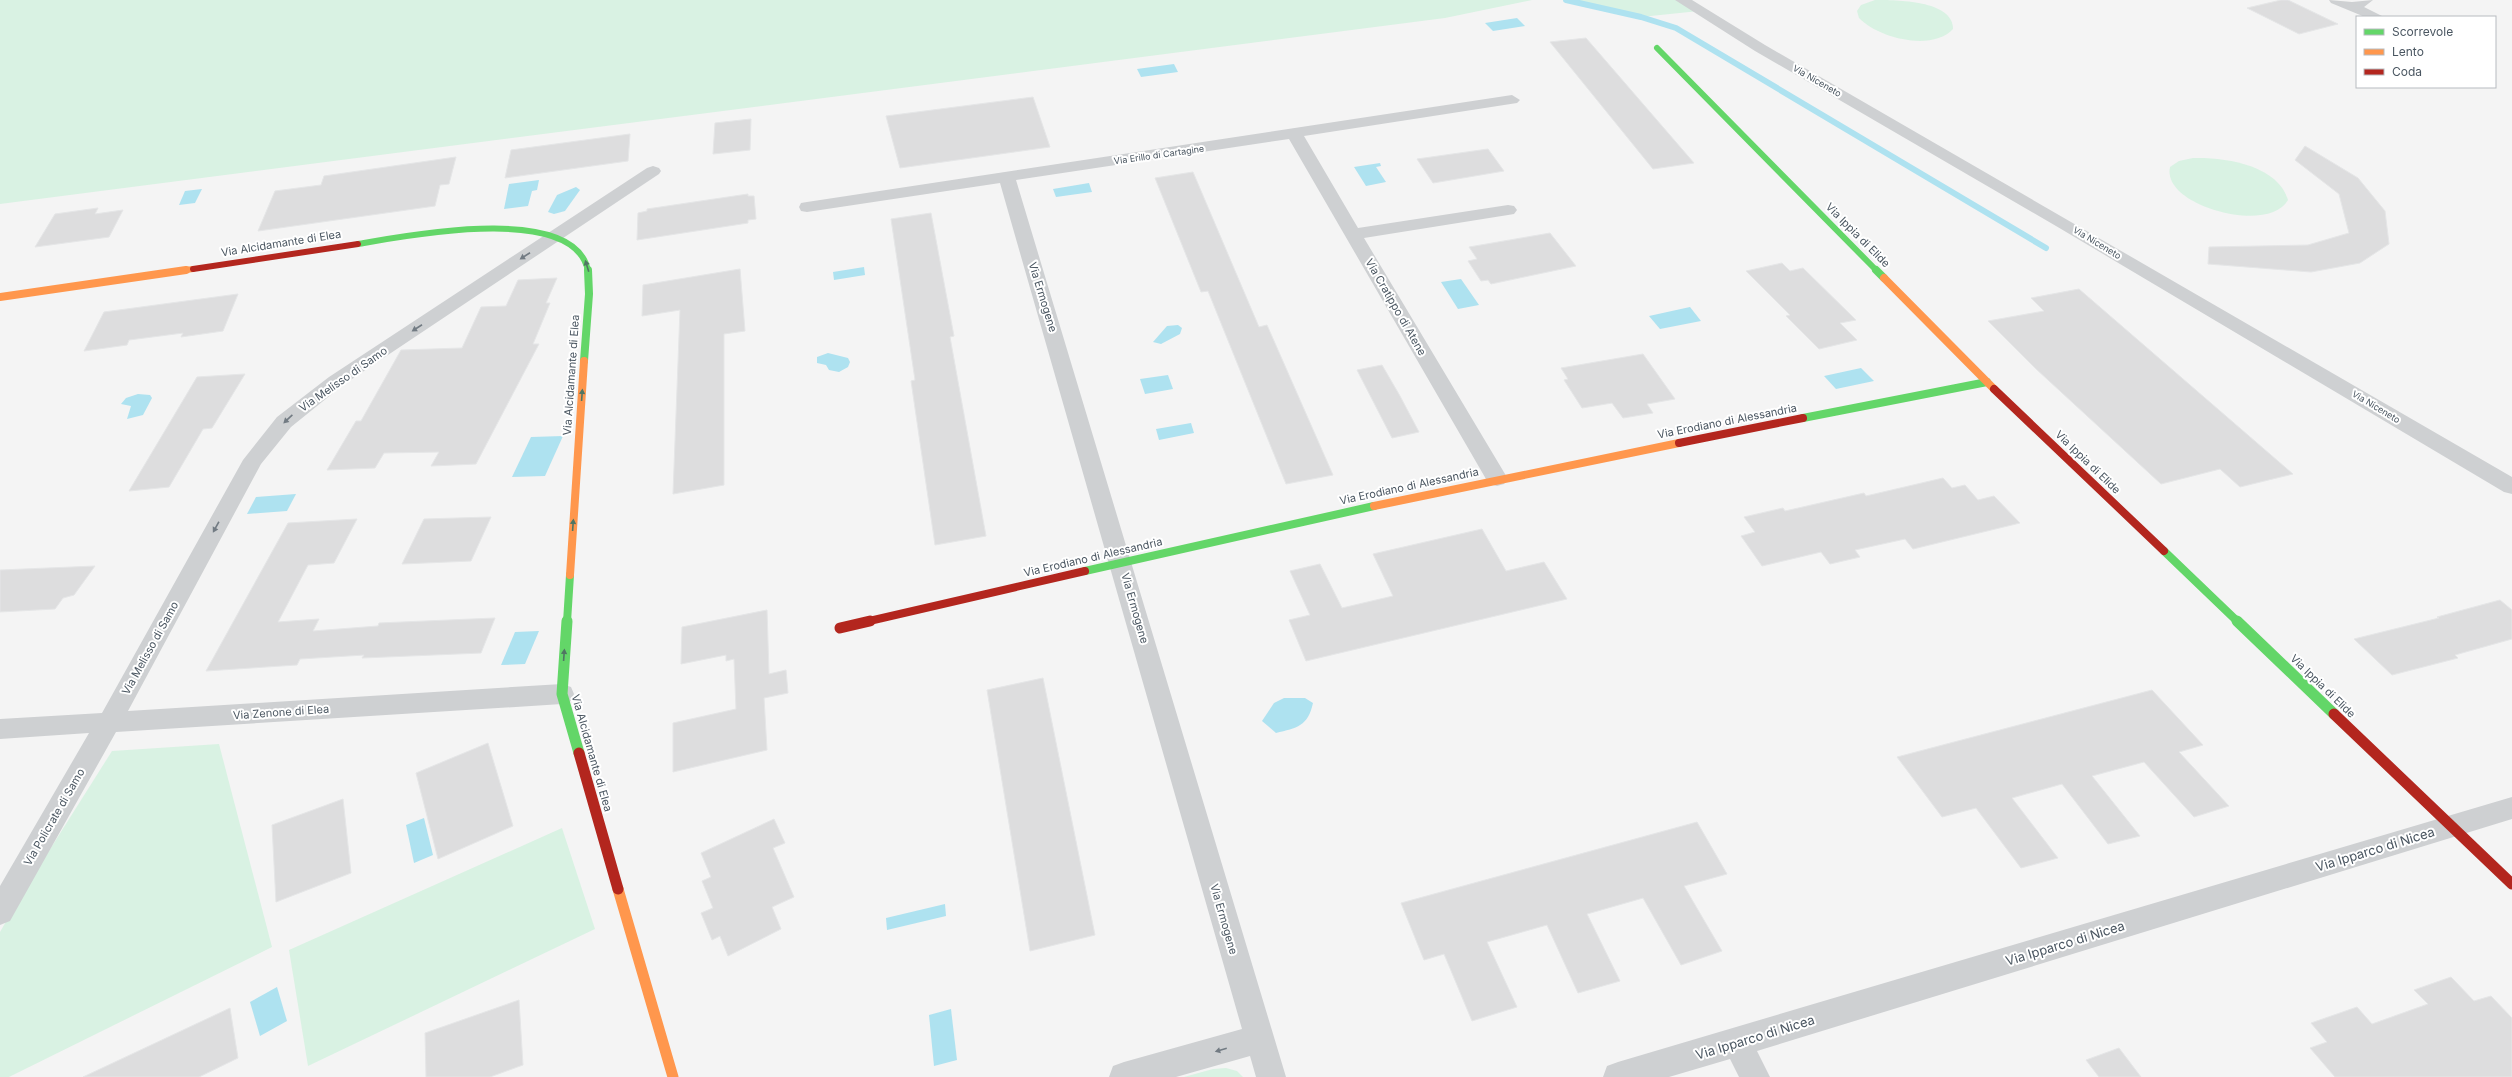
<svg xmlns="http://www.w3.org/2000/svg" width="2512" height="1077" font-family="Inter,sans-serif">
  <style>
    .green { fill: #d9f2e3 }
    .water { fill: #aee2f0 }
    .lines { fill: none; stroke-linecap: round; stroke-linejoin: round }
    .stream { stroke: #aee2f0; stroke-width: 6 }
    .building { fill: #ddddde; stroke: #e5e6e7 }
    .street { fill: #ced0d2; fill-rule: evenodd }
    .fast-far2 { stroke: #63d668; stroke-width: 6 }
    .fast-far1 { stroke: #63d668; stroke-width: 8 }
    .fast { stroke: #63d668; stroke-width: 11 }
    .slow-far2 { stroke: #ff974d; stroke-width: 6 }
    .slow-far1 { stroke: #ff974d; stroke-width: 8 }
    .slow { stroke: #ff974d; stroke-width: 11 }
    .jam-far2 { stroke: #b3261e; stroke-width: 6 }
    .jam-far1 { stroke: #b3261e; stroke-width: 8 }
    .jam { stroke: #b3261e; stroke-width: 11 }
    .oneway { fill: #727b83 }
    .oneway2 { fill: #507663 }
    .labels { text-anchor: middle; stroke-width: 4; stroke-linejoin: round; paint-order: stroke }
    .far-street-label { font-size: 9px; fill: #4a5661; stroke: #fff }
    .street-label { font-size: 11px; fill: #4a5661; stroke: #fff }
    .near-street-label { font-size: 13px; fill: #4a5661; stroke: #fff }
  </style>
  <rect width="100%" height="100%" fill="#f4f4f4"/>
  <!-- green -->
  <g class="green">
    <path d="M0,0h1532l-87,18 -1445,186z"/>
    <path d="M1566,0h116l17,11 -58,6z"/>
    <path d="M1875,0c21,0 78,0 78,29 -21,23 -75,9 -94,-11l-2,-7 4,-6z"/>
    <path d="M2193,158c32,-1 85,7 95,42 -19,35 -127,6 -118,-33l9,-6z"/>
    <path d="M219,744l53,203 -263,130h-9v-145l23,-40 89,-141z"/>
    <path d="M562,828l33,101 -287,137 -19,-116z"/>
    <path d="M1226,1068l11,3 6,6h-59l29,-8z"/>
  </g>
  <!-- water -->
  <g class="water">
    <path d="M1517,18l8,8 -32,5 -8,-8z"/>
    <path d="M1174,64l4,8 -37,5 -4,-8z"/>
    <path d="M1380,163l1,3 -5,1 10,15 -20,4 -12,-19z"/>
    <path d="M539,180l-2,10 -5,1 -4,15 -24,3 5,-25z"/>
    <path d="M1089,183l3,9 -36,5 -3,-8z"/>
    <path d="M576,187l4,3 -15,21 -11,3 -6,-2 9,-17z"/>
    <path d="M202,189l-7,14 -16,2 6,-14z"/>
    <path d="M864,267l1,8 -31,5 -1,-8z"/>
    <path d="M1461,279l18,26 -21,4 -17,-27z"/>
    <path d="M1690,307l11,14 -41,8 -11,-13z"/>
    <path d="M1178,325l4,3 -2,6 -19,10 -8,-2 14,-16z"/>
    <path d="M828,353l20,5 2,4 -2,5 -9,5 -10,-2 -3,-5 -9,-2v-6z"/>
    <path d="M1861,368l13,13 -38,8 -12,-13z"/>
    <path d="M1168,375l5,14 -28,5 -5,-15z"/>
    <path d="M138,394l12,1 2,3 -9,17 -16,4 4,-13 -10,-2 5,-6z"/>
    <path d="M1191,423l3,10 -35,7 -3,-11z"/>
    <path d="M563,436l-18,40 -33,1 19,-40z"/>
    <path d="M296,494l-9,17 -40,3 9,-17z"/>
    <path d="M539,631l-14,33 -24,1 14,-33z"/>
    <path d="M1284,698h21l8,5c-5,23 -16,25 -37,30l-14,-12 12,-18z"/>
    <path d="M424,818l9,37 -19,8 -8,-38z"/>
    <path d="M945,904l1,12 -59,14 -1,-12z"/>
    <path d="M277,987l10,34 -27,15 -10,-34z"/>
    <path d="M951,1009l6,51 -23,6 -5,-51z"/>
  </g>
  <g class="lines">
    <!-- stream -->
    <path class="stream" d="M1566,0l75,17 35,11 370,220"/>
  </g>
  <!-- building -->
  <g class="building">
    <path d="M2281,0h7l50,24 -39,10 -52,-26z"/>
    <path d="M1586,38l108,125 -41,6 -103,-127z"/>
    <path d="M1033,97l17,50 -150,21 -14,-52z"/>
    <path d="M751,119l-1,31 -37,4 2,-31z"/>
    <path d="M630,134l-2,27 -123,17 6,-28z"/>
    <path d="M2305,146l53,32 27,33 4,33 -29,19 -49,9 -103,-8 1,-17 99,-2 41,-12 -10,-39 -44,-34z"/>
    <path d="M1488,149l16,22 -71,12 -16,-24z"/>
    <path d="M456,157l-7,27 -9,1 -5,21 -177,25 17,-40 46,-6 3,-9z"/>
    <path d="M1193,172l66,155 8,-2 66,150 -47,9 -78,-193 -7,1 -46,-114z"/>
    <path d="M748,194v2h6l2,23 -8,1v3l-111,17 1,-27 9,-2v-2z"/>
    <path d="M98,208l-3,6 28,-4 -14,27 -74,10 20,-33z"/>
    <path d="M931,213l23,123 -4,1 36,199 -51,9 -24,-164 4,-1 -24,-161z"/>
    <path d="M1550,233l26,33 -85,18 -3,-4 -7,1 -13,-20 9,-2 -8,-12z"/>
    <path d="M1782,263l8,8 13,-3 53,52 -16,3 17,17 -38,9 -33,-33 4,-1 -44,-44z"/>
    <path d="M740,269l5,62 -21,3v151l-51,9 7,-184 -38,6 1,-31z"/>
    <path d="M557,278l-11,25h4l-17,41h6l-63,120 -45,2 8,-14 -55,1 -9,15 -48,2 29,-49h5l40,-71 61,-2 19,-41 25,-1 12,-26z"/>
    <path d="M2079,289l214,185 -53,13 -20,-18 -59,15 -126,-116 -47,-47 56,-10 -13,-13z"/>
    <path d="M238,294l-15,37 -42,6 2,-4 -54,7 -2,5 -43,6 20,-39z"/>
    <path d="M1643,354l32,45 -28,5 6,9 -30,5 -11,-15 -30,5 -18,-28 4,-1 -7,-11z"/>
    <path d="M1382,365l18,31 19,36 -27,6 -35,-68z"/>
    <path d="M245,374l-33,54 -9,1 -34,58 -40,4 68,-114z"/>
    <path d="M1943,478l9,10 13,-3 13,15 16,-4 26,27 -107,26 -8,-10 -50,11 5,7 -30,7 -9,-12 -59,14 -21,-30 14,-4 -11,-15 39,-9 2,3 79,-18 2,3z"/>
    <path d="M491,517l-20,44 -69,3 22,-45z"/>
    <path d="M357,519l-23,44 -26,2 -30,57 41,-3 -6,12 65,-5 1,-3 116,-5 -14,35 -119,5 2,-3 -64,4 -3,6 -91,6 82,-148z"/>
    <path d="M1482,529l24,42 38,-9 23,37 -261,62 -17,-41 21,-5 -20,-44 30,-7 22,44 51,-12 -20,-42z"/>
    <path d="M95,566l-21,29 -11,3 -8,11 -55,3v-42z"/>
    <path d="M2500,600l12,10v29l-57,16 3,3 -66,17 -38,-36 85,-21 -2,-1z"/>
    <path d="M767,610l2,64 17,-4 2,23 -24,5 3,52 -94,22v-49l63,-14 -2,-50 -8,2v-6l-45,9 1,-37z"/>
    <path d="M1043,678l52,257 -65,16 -43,-261z"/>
    <path d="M2152,690l51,55 -24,7 50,54 -35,11 -50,-55 -52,14 48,60 -32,8 -46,-60 -50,14 46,60 -37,10 -45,-60 -34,9 -45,-60z"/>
    <path d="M488,743l25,83 -75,33 -22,-86z"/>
    <path d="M343,799l8,74 -75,29 -4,-77z"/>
    <path d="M774,819l11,24 -12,5 21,49 -22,10 9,22 -53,27 -8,-20 -8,4 -11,-27 12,-5 -11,-27 9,-4 -10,-24z"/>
    <path d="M1697,822l30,52 -43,12 38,65 -41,14 -38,-67 -56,16 33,67 -42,12 -31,-68 -60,17 30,65 -45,14 -28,-67 -20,6 -23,-57z"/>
    <path d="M2451,977l23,24 17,-5 21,22v59h-177l-25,-29 17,-6 -16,-19 46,-16 15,17 56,-20 -14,-14z"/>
    <path d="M519,1000l4,65 -33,12h-64l-1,-44z"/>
    <path d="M230,1008l8,50 -39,19h-116z"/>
    <path d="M2119,1048l22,29h-42l-13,-17z"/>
  </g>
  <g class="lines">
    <!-- street -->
    <g class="street">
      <path d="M1675,0h17l73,45 747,432v17l-8,-2 -448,-266 -301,-175z"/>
      <path d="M2329,0l23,2 21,-2 -9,7 20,10h-19l-34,-14z"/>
      <path d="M1512,95l8,5 -3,3 -213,33 54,92 150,-23 6,1 3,4 -3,4 -6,1 -144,23 144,241 -4,5 -7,2 -7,-2 -4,-5 -197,-340 -273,41 270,897h-30l-6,-21 -74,21h-67l4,-11 11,-4 118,-33 -242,-846 -193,29 -6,-1 -2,-4 2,-4 6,-1z"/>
      <path d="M653,166l6,2 2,3 -2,3 -316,211 -52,42 -30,37 -133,247 434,-27 9,3 3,7 -3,7 -9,3 -446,28 -106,189 -10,4v-39l89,-153 -89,6v-20l102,-6 141,-253 34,-43 52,-40 318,-209z"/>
      <path d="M2512,797v22l-755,232 13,26h-31l-9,-18 -61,18h-66l4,-11 11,-4z"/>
    </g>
    <!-- fast-far2 -->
    <g class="fast-far2">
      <path d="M1657,48l220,223"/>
      <path d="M358,244c47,-8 217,-42 230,27"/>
    </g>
    <!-- fast-far1 -->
    <g class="fast-far1">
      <path d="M1876,270l8,8"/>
      <path d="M584,361l5,-67 -1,-24"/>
      <path d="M1803,418l184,-36"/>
      <path d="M2164,551l74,71"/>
      <path d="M1085,571l289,-65"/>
      <path d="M567,622l3,-47"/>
    </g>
    <!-- fast -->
    <g class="fast">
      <path d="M567,621l-5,73 17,59"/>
      <path d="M2237,621l97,93"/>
    </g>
    <!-- slow-far2 -->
    <path class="slow-far2" d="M179,271l14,-2"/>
    <!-- slow-far1 -->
    <g class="slow-far1">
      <path d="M1884,278l110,111"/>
      <path d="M0,297l186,-27"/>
      <path d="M1374,506l305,-63"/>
      <path d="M570,575l14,-214"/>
    </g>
    <!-- slow -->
    <path class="slow" d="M618,889l55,188"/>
    <!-- jam-far2 -->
    <path class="jam-far2" d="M193,269l165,-25"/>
    <!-- jam-far1 -->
    <g class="jam-far1">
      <path d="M1994,389l170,162"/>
      <path d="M1679,443l124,-25"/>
      <path d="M865,622l220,-51"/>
    </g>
    <!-- jam -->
    <g class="jam">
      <path d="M840,628l30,-7"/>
      <path d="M2334,714l178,170"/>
      <path d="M579,753l39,136"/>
    </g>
  </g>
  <!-- one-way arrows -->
  <defs><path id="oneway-solid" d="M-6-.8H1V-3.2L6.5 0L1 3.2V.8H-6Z"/></defs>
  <g class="oneway">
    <use href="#oneway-solid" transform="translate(525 256) rotate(147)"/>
    <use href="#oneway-solid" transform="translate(417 328) rotate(147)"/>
    <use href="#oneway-solid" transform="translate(288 419) rotate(137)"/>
    <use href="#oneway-solid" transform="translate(216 527) rotate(119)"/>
    <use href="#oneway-solid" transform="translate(1221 1050) rotate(164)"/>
  </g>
  <g class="oneway2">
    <use href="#oneway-solid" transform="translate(587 266) rotate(-107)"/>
    <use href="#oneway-solid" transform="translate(582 395) rotate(-86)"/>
    <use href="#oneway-solid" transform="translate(573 525) rotate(-86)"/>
    <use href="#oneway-solid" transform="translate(564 655) rotate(-86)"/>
  </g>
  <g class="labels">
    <!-- far-street labels -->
    <g class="far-street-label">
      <text transform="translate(1817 81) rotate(30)" y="3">Via Niceneto</text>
      <text transform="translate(1159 155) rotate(-8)" y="3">Via Erillo di Cartagine</text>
      <text transform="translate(2097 243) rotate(31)" y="3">Via Niceneto</text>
      <text transform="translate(2376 407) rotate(31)" y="3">Via Niceneto</text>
    </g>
    <!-- street labels -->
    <g class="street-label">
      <text transform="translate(1858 235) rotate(45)" y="4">Via Ippia di Elide</text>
      <text transform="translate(281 243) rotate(-9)" y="4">Via Alcidamante di Elea</text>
      <text transform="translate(1043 297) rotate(73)" y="4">Via Ermogene</text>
      <text transform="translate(1396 307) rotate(60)" y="4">Via Cratippo di Atene</text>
      <text transform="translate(571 375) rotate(-86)" y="4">Via Alcidamante di Elea</text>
      <text transform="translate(343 379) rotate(-35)" y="4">Via Melisso di Samo</text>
      <text transform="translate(1727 421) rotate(-11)" y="4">Via Erodiano di Alessandria</text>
      <text transform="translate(2088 462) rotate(44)" y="4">Via Ippia di Elide</text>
      <text transform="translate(1409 486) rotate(-12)" y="4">Via Erodiano di Alessandria</text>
      <text transform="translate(1093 557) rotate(-13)" y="4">Via Erodiano di Alessandria</text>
      <text transform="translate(1135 608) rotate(74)" y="4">Via Ermogene</text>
      <text transform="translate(150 648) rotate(-61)" y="4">Via Melisso di Samo</text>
      <text transform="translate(2323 686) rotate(44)" y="4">Via Ippia di Elide</text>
      <text transform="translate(281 712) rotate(-4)" y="4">Via Zenone di Elea</text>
      <text transform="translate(592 753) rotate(74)" y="4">Via Alcidamante di Elea</text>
      <text transform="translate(54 817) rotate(-60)" y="4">Via Policrate di Samo</text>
      <text transform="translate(1224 919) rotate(74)" y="4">Via Ermogene</text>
    </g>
    <!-- near-street labels -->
    <g class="near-street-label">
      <text transform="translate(2375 849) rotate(-17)" y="5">Via Ipparco di Nicea</text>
      <text transform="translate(2065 943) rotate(-17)" y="5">Via Ipparco di Nicea</text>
      <text transform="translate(1755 1037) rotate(-17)" y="5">Via Ipparco di Nicea</text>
    </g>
  </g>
  <!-- legend -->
  <rect x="2356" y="16" width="140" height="72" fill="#ffffff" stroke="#b7bbc0"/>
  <rect x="2364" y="29" width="20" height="6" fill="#63d668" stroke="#b7bbc0"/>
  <text x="2392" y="36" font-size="12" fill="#4a5661">Scorrevole</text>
  <rect x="2364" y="49" width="20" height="6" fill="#ff974d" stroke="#b7bbc0"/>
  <text x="2392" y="56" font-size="12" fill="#4a5661">Lento</text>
  <rect x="2364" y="69" width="20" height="6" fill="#b3261e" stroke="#b7bbc0"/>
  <text x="2392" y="76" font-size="12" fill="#4a5661">Coda</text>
</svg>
